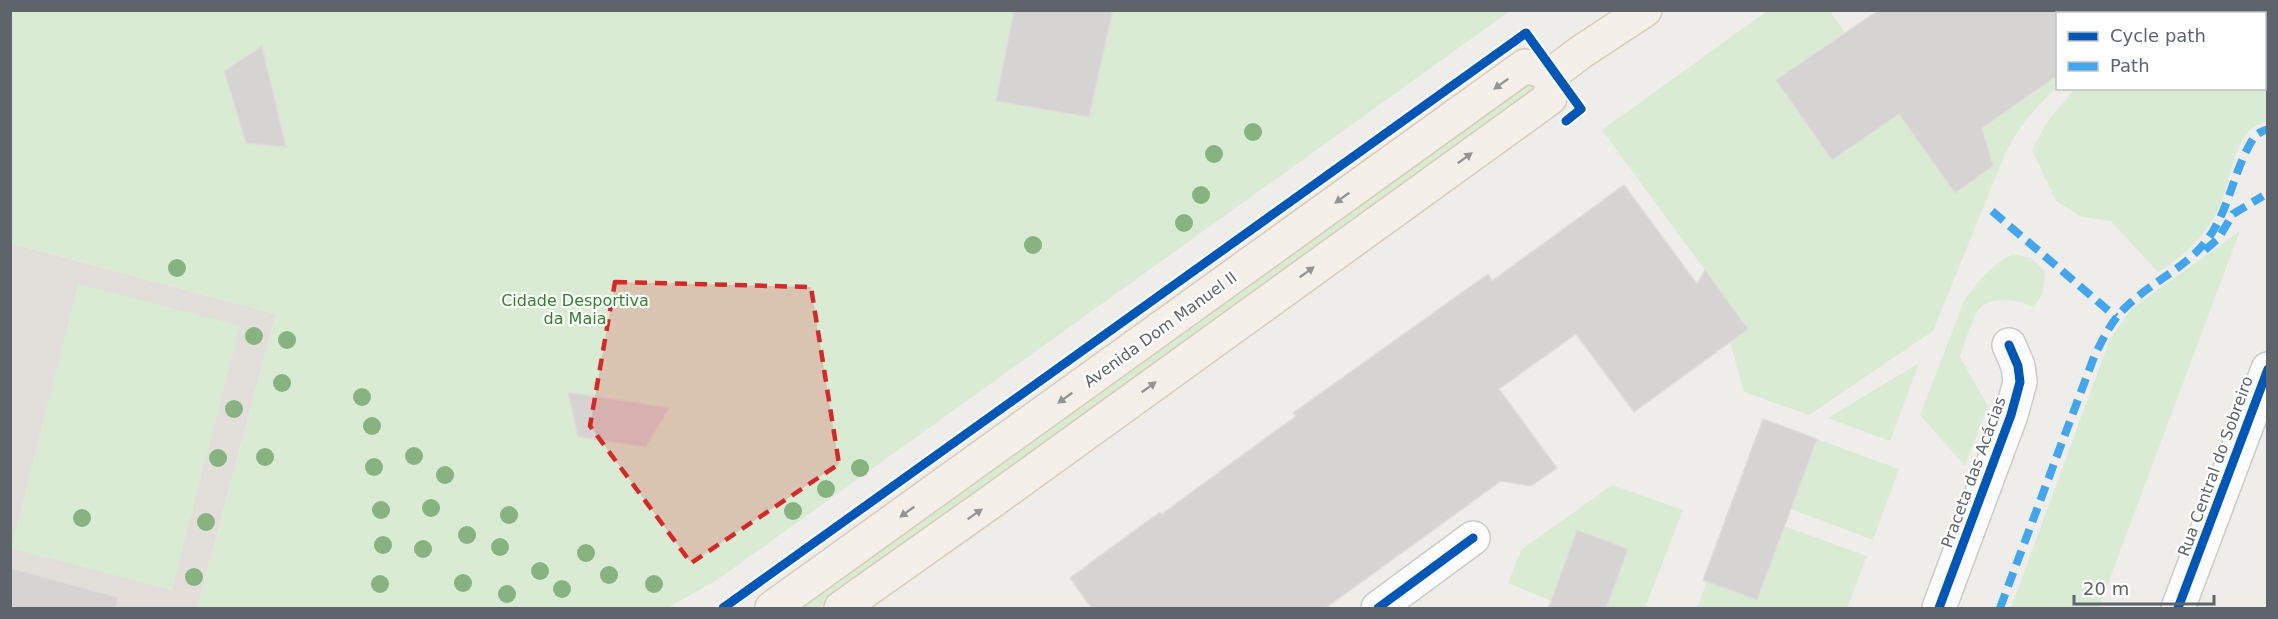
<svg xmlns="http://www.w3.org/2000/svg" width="2278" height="619" font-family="'DejaVu Sans',sans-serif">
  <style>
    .education { fill: #e2dfda }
    .green { fill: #d9ecd3 }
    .building { fill: #d6d4d3; stroke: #dfdcd9; stroke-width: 1.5 }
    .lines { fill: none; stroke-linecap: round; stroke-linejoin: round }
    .minor-casing { stroke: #cbcbcb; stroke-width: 36 }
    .major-casing { stroke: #d9cbb6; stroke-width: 36 }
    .minor { stroke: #fdfcfc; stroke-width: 33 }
    .major { stroke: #f4f0e9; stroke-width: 33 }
    .quiet { stroke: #41a6ee; stroke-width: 8; stroke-dasharray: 15 8; stroke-linecap: butt }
    .cycleway-casing { stroke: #fff; stroke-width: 13 }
    .cycleway { stroke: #0057b8; stroke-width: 9 }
    .tree { fill: #87b380 }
    .oneway { fill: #929596 }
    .marked { fill: #d62828; fill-opacity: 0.2; stroke: #d62828; stroke-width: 4.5; stroke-dasharray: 12 8; stroke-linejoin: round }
    .labels { text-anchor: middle; stroke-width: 4.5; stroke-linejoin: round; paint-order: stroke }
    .park-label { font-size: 16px; fill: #32832a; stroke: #fff }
    .street-label { font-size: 16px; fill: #5e6469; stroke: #fff }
  </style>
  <rect width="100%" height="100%" fill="#efedea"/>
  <!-- education -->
  <path class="education" d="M10,243l266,71 -79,294h-186z"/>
  <!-- green -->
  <g class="green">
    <path d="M2253,10l14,1v110c-5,3 -16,6 -19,11 -16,20 -19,54 -30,78 -13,26 -35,47 -60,62l-47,-51 -29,-4 -26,-16 -24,-51 15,-28 28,-33 189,-1v-74l-27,-1z"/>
    <path d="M10,11h1500l-772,554 -21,15 -50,28h-470l79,-294 -265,-71z"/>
    <path d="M1767,11h63l125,182 38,-27 -11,-38 75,-53v12c-23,22 -37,38 -52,67l-72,177 -124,84 -65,-23 -14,-50 18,-13 -146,-199z"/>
    <path d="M1543,74l5,8 -730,526h-17z"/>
    <path d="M2240,231l-141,377h-88l99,-269 21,-30z"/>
    <path d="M2013,254l18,4 14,13 -2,21 -9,16c-15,-8 -40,-13 -54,0 -6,6 -17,39 -20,49l28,49 -23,60 -45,-51 44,-114c13,-19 27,-37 49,-47z"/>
    <path d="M78,284l162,42 -68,264 -161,-42z"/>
    <path d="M1919,363l-29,78 -62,-23z"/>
    <path d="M1817,439l82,30 -26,71 -82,-31z"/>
    <path d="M1612,485l71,25 -38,98h-39l22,-59 -51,-19 -26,71 -43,-18 13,-33z"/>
    <path d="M1784,526l83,30 -20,52h-150l10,-27 50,19z"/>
  </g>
  <!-- building -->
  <g class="building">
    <path d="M1014,10h99l-24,107 -93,-16z"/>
    <path d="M1879,10h179v65l-76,53 11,38 -38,27 -56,-79 -67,46 -56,-80z"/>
    <path d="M262,46l24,101 -40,-4 -22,-72z"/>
    <path d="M1624,185l73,99 8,-14 43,59 -114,83 -58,-78 -77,55 58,79 -26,18 -30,-5 -177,128h-232l-22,-31 90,-66 2,2 134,-98 -3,-3 195,-139 4,7z"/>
    <path d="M568,392l101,16 -23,39 -68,-10z"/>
    <path d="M1763,419l54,20 -60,161 -54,-20z"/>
    <path d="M1577,530l51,19 -22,60h-58z"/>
    <path d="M10,568l108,29 -2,12h-106z"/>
  </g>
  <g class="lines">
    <defs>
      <g id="minor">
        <path d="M1378,608l95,-70"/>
        <path d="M1939,608l72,-193 9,-33 -2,-16 -9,-21"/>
        <path d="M2178,608l90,-239"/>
      </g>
      <g id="major">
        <path d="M772,608l753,-542 27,8"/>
        <path d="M841,608l154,-109 555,-401 2,-24 29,-22 64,-42"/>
      </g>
    </defs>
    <!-- minor casing -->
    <use href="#minor" class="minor-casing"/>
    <!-- major casing -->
    <use href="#major" class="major-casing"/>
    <!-- minor -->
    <use href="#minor" class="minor"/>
    <!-- major -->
    <use href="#major" class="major"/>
    <!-- quiet -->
    <g class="quiet">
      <path d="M1992,211l124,106"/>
      <path d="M2205,250l13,-11 15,-25 30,-18"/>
      <path d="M2000,608l94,-251c9,-18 17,-36 32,-50 25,-25 60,-39 81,-67 23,-31 26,-69 46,-101 3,-5 9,-8 15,-10"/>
    </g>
    <defs>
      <g id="cycleway">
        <path d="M723,608l803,-575 55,76 -15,12"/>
        <path d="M1378,608l95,-70"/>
        <path d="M1939,608l72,-193 9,-33 -2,-16 -9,-21"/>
        <path d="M2178,608l90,-239"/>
      </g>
    </defs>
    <!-- cycleway casing -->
    <use href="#cycleway" class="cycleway-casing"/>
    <!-- cycleway -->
    <use href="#cycleway" class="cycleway"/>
  </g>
  <!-- trees -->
  <g class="tree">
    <circle cx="1253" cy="132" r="9"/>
    <circle cx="1214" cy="154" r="9"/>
    <circle cx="1201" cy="195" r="9"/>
    <circle cx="1184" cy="223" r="9"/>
    <circle cx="1033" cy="245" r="9"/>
    <circle cx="177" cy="268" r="9"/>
    <circle cx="254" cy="336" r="9"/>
    <circle cx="287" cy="340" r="9"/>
    <circle cx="282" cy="383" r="9"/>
    <circle cx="362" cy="397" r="9"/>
    <circle cx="234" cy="409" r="9"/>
    <circle cx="372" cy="426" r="9"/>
    <circle cx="414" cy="456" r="9"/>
    <circle cx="265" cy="457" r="9"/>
    <circle cx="218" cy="458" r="9"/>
    <circle cx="374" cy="467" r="9"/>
    <circle cx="860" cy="468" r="9"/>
    <circle cx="445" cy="475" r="9"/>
    <circle cx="826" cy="489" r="9"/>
    <circle cx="431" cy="508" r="9"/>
    <circle cx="381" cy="510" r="9"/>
    <circle cx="793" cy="511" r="9"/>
    <circle cx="509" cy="515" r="9"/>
    <circle cx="82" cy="518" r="9"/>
    <circle cx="206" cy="522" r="9"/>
    <circle cx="467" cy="535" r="9"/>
    <circle cx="383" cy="545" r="9"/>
    <circle cx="500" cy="547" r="9"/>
    <circle cx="423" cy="549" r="9"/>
    <circle cx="586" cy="553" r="9"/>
    <circle cx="540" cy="571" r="9"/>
    <circle cx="609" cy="575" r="9"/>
    <circle cx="194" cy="577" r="9"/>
    <circle cx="463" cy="583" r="9"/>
    <circle cx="380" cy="584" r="9"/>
    <circle cx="654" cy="584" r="9"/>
    <circle cx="562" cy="589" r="9"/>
    <circle cx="507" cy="594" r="9"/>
  </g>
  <!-- one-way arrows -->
  <defs><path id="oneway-solid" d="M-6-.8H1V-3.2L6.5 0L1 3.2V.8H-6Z" transform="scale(1.5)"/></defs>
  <g class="oneway">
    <use href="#oneway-solid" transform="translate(1501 84) rotate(144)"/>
    <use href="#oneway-solid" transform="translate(1465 158) rotate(-36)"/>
    <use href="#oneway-solid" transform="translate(1342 198) rotate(144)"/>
    <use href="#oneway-solid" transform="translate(1307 272) rotate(-36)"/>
    <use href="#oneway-solid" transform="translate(1149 387) rotate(-36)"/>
    <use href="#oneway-solid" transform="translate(1065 398) rotate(144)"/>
    <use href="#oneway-solid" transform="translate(907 512) rotate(144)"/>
    <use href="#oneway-solid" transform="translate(975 514) rotate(-35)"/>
  </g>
  <!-- marked area -->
  <path class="marked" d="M615,282l196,5 28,177 -148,99 -101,-137z"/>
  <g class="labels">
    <!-- park labels -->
    <g class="park-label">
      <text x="575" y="306">Cidade Desportiva<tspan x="575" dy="18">da Maia</tspan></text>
    </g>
    <!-- street labels -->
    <g class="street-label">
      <text transform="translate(1160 329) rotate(-36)" y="6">Avenida Dom Manuel II</text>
      <text transform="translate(2215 466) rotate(-70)" y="6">Rua Central do Sobreiro</text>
      <text transform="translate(1973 472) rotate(-70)" y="6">Praceta das Acácias</text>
    </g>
  </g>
  <!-- border -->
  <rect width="2278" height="619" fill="none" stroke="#5e6469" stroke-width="24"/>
  <!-- legend -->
  <rect x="2056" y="12" width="210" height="78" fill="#ffffff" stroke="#bfc1c3" stroke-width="1.5"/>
  <rect x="2068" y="32" width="30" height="9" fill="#0057b8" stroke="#bfc1c3" stroke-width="1.5"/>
  <text x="2110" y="42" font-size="18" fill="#5e6469">Cycle path</text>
  <rect x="2068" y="62" width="30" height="9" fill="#41a6ee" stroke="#bfc1c3" stroke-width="1.5"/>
  <text x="2110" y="72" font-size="18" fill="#5e6469">Path</text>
  <!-- scale -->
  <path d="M2074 595v9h140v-9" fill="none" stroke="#5e6469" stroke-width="3"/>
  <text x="2083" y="595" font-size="18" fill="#5e6469" stroke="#ffffff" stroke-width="4.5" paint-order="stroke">20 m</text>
</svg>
